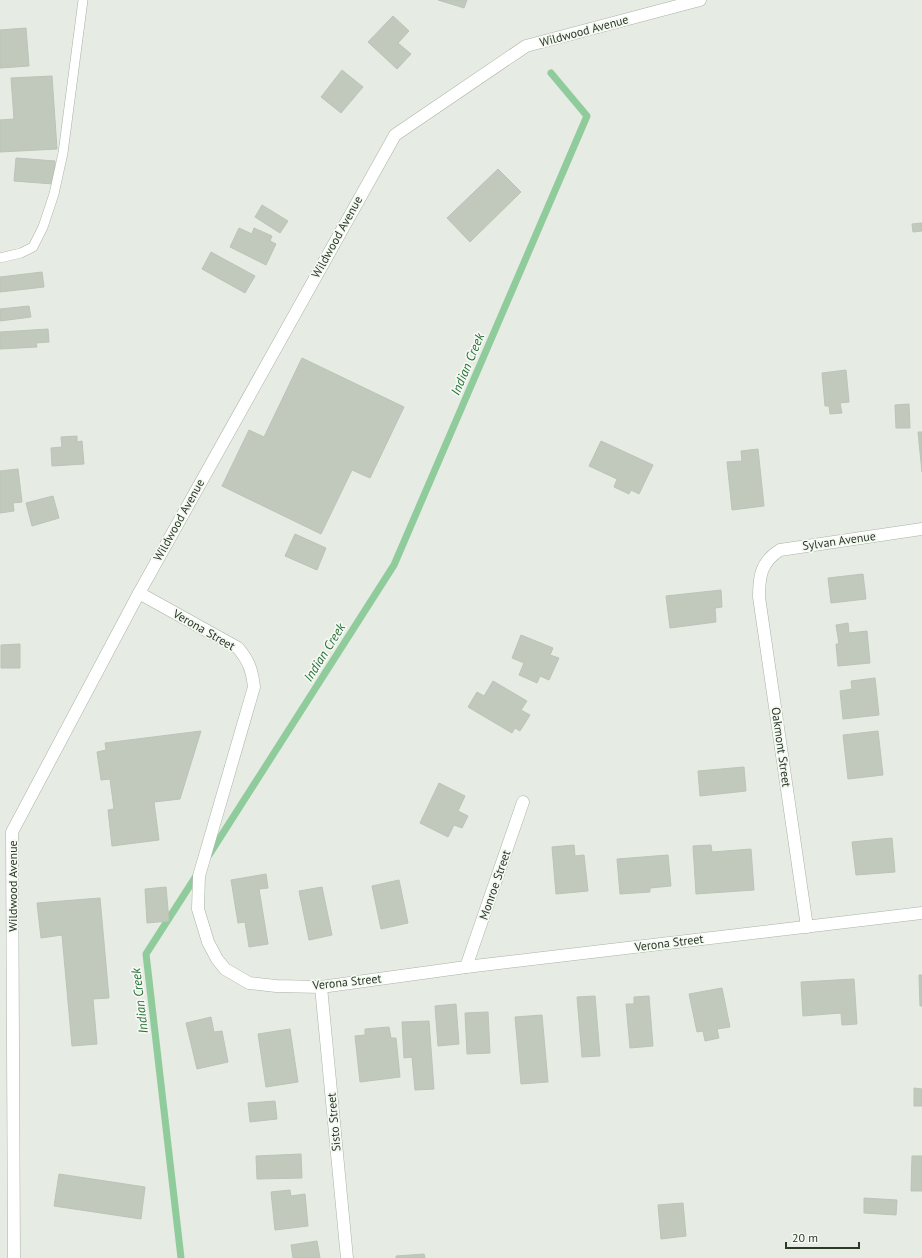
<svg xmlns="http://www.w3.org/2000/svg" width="922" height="1258" font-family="'PT Sans',sans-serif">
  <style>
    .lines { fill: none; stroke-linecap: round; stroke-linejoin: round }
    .stream { stroke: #90cb9c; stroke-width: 7 }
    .building { fill: #c0c9bb; stroke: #bbc4b6 }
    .service-casing { stroke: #aab3a6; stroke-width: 10 }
    .minor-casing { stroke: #aab3a6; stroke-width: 13 }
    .tertiary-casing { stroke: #aab3a6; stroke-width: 13 }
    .service { stroke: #fff; stroke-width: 9 }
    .minor { stroke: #fff; stroke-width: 12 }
    .tertiary { stroke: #fff; stroke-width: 12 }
    .labels { text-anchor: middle; stroke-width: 3.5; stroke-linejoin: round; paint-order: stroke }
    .street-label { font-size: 12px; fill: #293b24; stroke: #f5f8f3 }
    .water-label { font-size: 13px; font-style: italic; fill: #257035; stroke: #f5f8f3 }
  </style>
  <rect width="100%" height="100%" fill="#e6ebe3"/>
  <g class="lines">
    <!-- stream -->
    <g class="stream">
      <path d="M209,855l185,-290 193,-449 -36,-43"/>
      <path d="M181,1258l-35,-304 52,-81"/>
    </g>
  </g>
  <!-- building -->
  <g class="building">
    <path d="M438,0h29l-3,8z"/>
    <path d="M393,16l16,15 -11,12 13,11 -14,15 -29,-27z"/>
    <path d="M26,28l3,38 -29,2v-38z"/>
    <path d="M342,70l21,17 -22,26 -20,-16z"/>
    <path d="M52,76l5,73 -57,3v-32l14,-1 -3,-41z"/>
    <path d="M16,158l39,3 -2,23 -39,-3z"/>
    <path d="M498,169l23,23 -51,50 -23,-24z"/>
    <path d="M262,205l26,16 -8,12 -25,-16z"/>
    <path d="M922,223v8l-9,1 -1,-8z"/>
    <path d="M239,228l13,6 2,-6 18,8 -2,5 6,3 -10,21 -36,-18z"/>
    <path d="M211,252l44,24 -10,17 -43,-24z"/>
    <path d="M42,272l2,15 -44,5v-15z"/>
    <path d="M29,306l2,11 -31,4v-12z"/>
    <path d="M48,329l1,13 -13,1 1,4 -37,2v-17z"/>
    <path d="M302,358l102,49 -34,71 -18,-8 -31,64 -99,-48 27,-56 15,7z"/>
    <path d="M846,370l3,32 -9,1 2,10 -12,1 -1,-8h-4l-3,-33z"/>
    <path d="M909,404l1,24h-14l-1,-23z"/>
    <path d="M918,432h4v40z"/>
    <path d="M77,436v6l5,-1 2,23 -32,2 -1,-18 11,-1 -1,-10z"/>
    <path d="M601,441l52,24 -14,29 -8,-4 -2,4 -15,-7 3,-8 -28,-13z"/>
    <path d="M758,449l6,57 -32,4 -5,-48 15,-1 -1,-10z"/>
    <path d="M18,469l4,33 -9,1 1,8 -14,2v-42z"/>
    <path d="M53,496l6,22 -27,8 -6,-23z"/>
    <path d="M295,534l31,14 -9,22 -32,-14z"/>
    <path d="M863,574l3,25 -35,4 -3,-25z"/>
    <path d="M721,590l1,17 -7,1 1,14 -46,6 -4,-32z"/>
    <path d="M848,623l1,10 18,-2 3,32 -32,3 -2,-22h3l-3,-19z"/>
    <path d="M521,635l32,13 -3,7 9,3 -10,22 -9,-4 -3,7 -18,-8 5,-12 -12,-5z"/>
    <path d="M20,644v24h-19v-23z"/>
    <path d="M875,678l4,37 -36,4 -3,-28 12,-2 -1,-8z"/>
    <path d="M493,681l34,20 -6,9 9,5 -10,16 -5,-3 -3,5 -44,-26 9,-15 7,4z"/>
    <path d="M201,731l-21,68 -26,3 5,38 -47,6 -4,-36 6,-1 -4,-30 -9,1 -4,-28 9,-2 -1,-7z"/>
    <path d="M878,731l5,44 -35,4 -5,-44z"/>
    <path d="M744,767l2,24 -46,5 -2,-25z"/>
    <path d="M439,783l26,13 -7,15 10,5 -6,12 -8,-3 -6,12 -28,-14z"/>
    <path d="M892,838l3,34 -39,3 -4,-33z"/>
    <path d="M574,845l1,11 9,-1 4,36 -32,3 -4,-47z"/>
    <path d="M711,845l1,7 39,-3 3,41 -58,4 -3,-48z"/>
    <path d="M668,855l3,31 -21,2v4l-30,2 -3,-35z"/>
    <path d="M266,874l2,14 -9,1 9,55 -19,3 -4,-25 -7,1 -7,-43z"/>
    <path d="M399,880l9,43 -27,6 -9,-43z"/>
    <path d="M166,887l3,34 -22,2 -2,-34z"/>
    <path d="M322,887l10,48 -23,5 -10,-49z"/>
    <path d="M100,898l9,100 -16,1 4,45 -25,2 -10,-111 -21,3 -4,-35z"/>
    <path d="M919,975h3v31h-2z"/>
    <path d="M854,979l3,45 -15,1 -1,-12 -38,3 -2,-34z"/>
    <path d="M722,988l8,39 -13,2 2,9 -14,3 -2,-10 -6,1 -8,-38z"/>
    <path d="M595,996l5,60 -18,1 -5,-60z"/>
    <path d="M649,996l4,50 -23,2 -4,-44h8v-7z"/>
    <path d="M456,1004l3,40 -21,2 -3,-40z"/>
    <path d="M488,1012l2,41 -23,1 -2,-41z"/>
    <path d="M542,1015l6,67 -27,2 -6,-67z"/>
    <path d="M211,1017l3,15 8,-1 6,31 -31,7 -11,-46z"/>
    <path d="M429,1021l5,68 -19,1 -3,-33 -8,1 -2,-36z"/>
    <path d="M389,1027l2,11h5l4,39 -40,5 -5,-46 10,-1v-6z"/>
    <path d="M290,1029l8,53 -32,5 -8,-53z"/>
    <path d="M914,1088l8,1v17h-8z"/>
    <path d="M275,1101l2,18 -27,3 -2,-19z"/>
    <path d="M301,1154l1,24 -45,1 -1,-23z"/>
    <path d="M912,1156h10v35h-11z"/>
    <path d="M59,1174l86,13 -4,32 -87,-13z"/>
    <path d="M290,1190l1,6 14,-2 3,32 -33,4 -4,-38z"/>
    <path d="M864,1198l33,2 -1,15 -32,-2z"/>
    <path d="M683,1203l3,33 -25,3 -3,-34z"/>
    <path d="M317,1241l3,17h-27l-2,-13z"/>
    <path d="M424,1254l1,4h-29v-2z"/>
  </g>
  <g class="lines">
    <defs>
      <path id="service" d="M0,258l21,-5 12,-6 10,-20 11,-33 9,-41 20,-153"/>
      <g id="minor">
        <path d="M139,593l99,55c11,13 14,22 16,39l-55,189 -1,33 10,33 9,17 8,10 24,14 27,3 45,1 145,-20 456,-54"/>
        <path d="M807,927l-48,-330c0,-21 2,-35 21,-47l142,-21"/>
        <path d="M466,967l57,-165"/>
        <path d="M321,987l26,271"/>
      </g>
      <path id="tertiary" d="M14,1258l-2,-426 127,-239 256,-458 131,-89 174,-46"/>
    </defs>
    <!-- service casing -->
    <use href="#service" class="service-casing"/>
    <!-- minor casing -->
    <use href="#minor" class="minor-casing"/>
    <!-- tertiary casing -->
    <use href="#tertiary" class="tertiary-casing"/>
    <!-- service -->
    <use href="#service" class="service"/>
    <!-- minor -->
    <use href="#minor" class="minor"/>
    <!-- tertiary -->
    <use href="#tertiary" class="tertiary"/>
  </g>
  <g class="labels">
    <!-- street labels -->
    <g class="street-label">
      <text transform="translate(584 31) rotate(-15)" y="4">Wildwood Avenue</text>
      <text transform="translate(337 237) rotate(-61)" y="4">Wildwood Avenue</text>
      <text transform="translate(179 520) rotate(-61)" y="4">Wildwood Avenue</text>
      <text transform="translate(839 541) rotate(-8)" y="4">Sylvan Avenue</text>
      <text transform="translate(204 630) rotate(30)" y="4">Verona Street</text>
      <text transform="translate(781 747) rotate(82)" y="4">Oakmont Street</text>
      <text transform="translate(495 885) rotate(-71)" y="4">Monroe Street</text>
      <text transform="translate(13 886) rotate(-90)" y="4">Wildwood Avenue</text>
      <text transform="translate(669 943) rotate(-7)" y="4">Verona Street</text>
      <text transform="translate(347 982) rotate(-6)" y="4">Verona Street</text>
      <text transform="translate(334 1122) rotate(-95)" y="4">Sisto Street</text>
    </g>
    <!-- water labels -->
    <g class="water-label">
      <text transform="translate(467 364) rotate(-67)" y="5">Indian Creek</text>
      <text transform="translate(324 652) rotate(-58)" y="5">Indian Creek</text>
      <text transform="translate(139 1001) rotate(-97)" y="5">Indian Creek</text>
    </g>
  </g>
  <!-- scale -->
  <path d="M786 1242v6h73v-6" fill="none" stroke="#293b24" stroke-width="2"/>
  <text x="792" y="1242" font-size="12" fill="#293b24" stroke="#f5f8f3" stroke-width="3" paint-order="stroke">20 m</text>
</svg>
